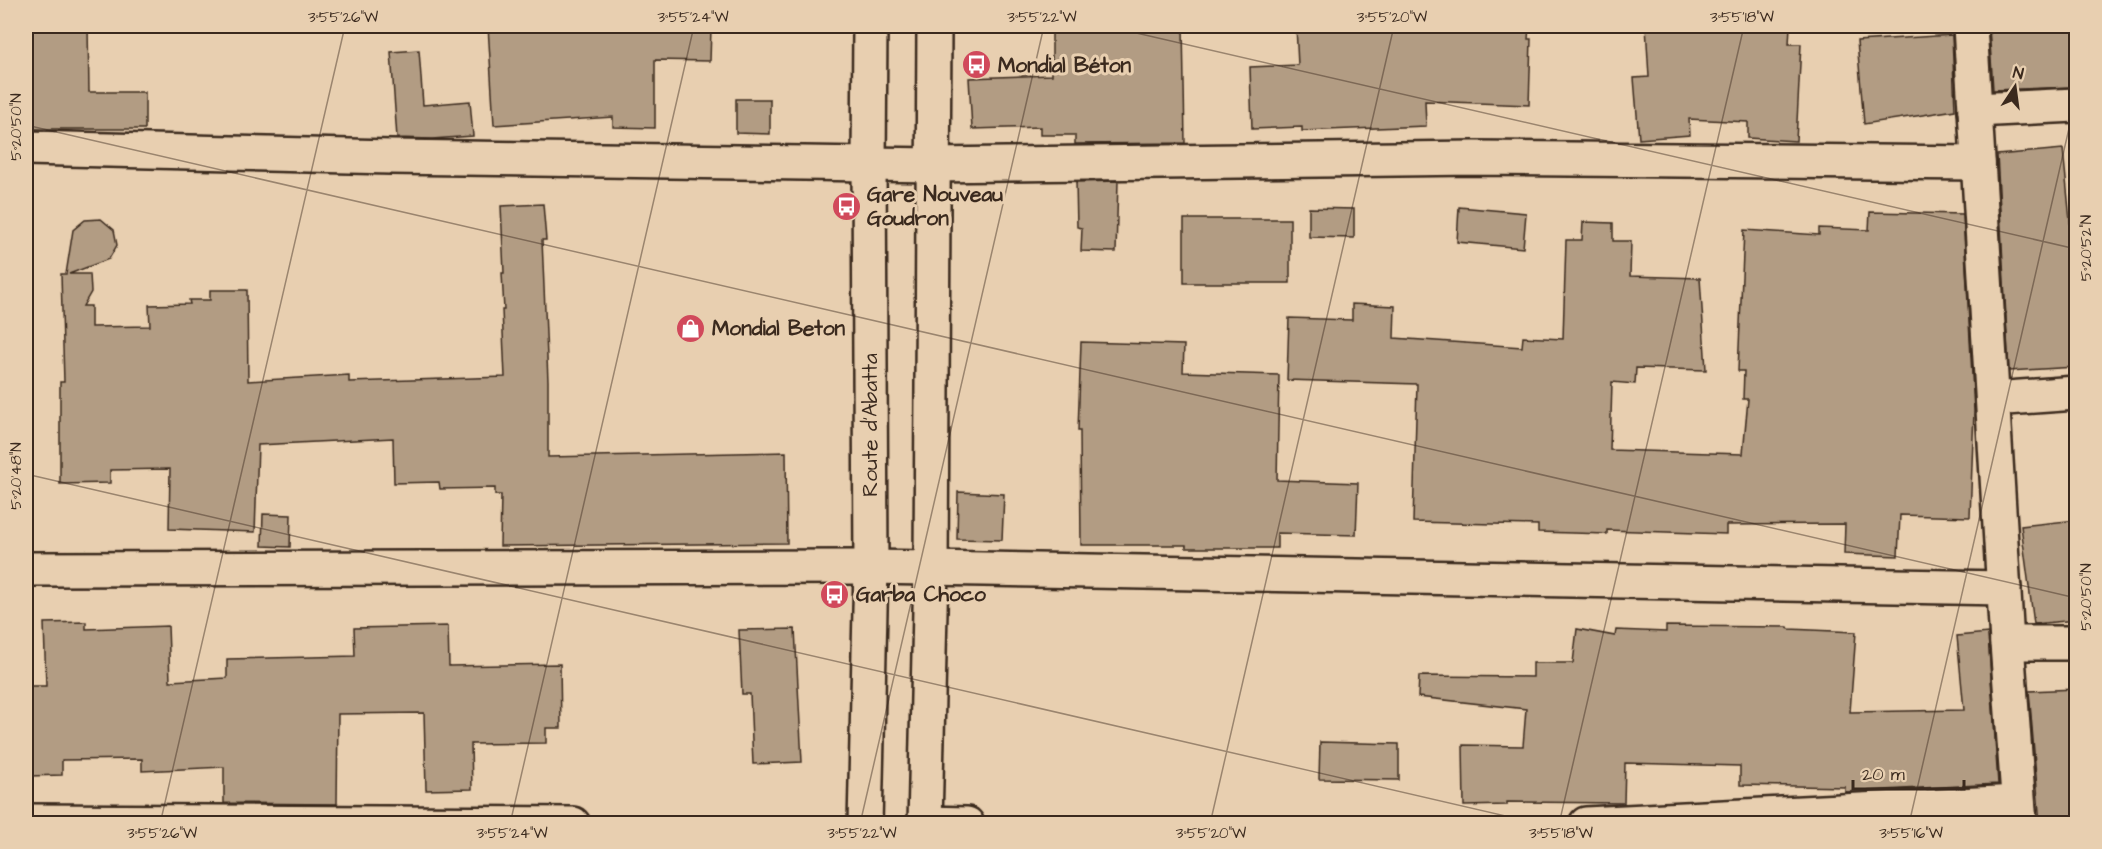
<svg xmlns="http://www.w3.org/2000/svg" width="2102" height="849" font-family="'Architects Daughter',sans-serif">
  <style>
    .building { fill: #b29c83; stroke: #3b2a1e; stroke-width: 1.5 }
    .lines { fill: none; stroke-linecap: round; stroke-linejoin: round }
    .street-casing { stroke: #3b2a1e; stroke-width: 38 }
    .secondary-casing { stroke: #3b2a1e; stroke-width: 38 }
    .street { stroke: #e8cfb0; stroke-width: 33 }
    .secondary { stroke: #e8cfb0; stroke-width: 33 }
    .ticks { fill: none; stroke: #3b2a1e; stroke-width: 1.5; stroke-opacity: 0.45 }
    .labels { text-anchor: middle; stroke-width: 6; stroke-linejoin: round; paint-order: stroke }
    .poi-label { font-size: 21px; font-weight: bold; fill: #3b2a1e; stroke: #e8cfb0; text-anchor: start }
    .street-label { font-size: 21px; fill: #3b2a1e; stroke: #e8cfb0 }
    .neatline { fill: none; stroke: #3b2a1e; stroke-width: 2 }
    .ticks-label { font-size: 15px; text-anchor: middle; fill: #3b2a1e }
  </style>
  <rect width="100%" height="100%" fill="#e8cfb0"/>
  <filter id="ink" filterUnits="userSpaceOnUse"><feTurbulence type="fractalNoise" baseFrequency=".0167" numOctaves="2"/><feDisplacementMap in="SourceGraphic" scale="12" xChannelSelector="R" yChannelSelector="G"/><feConvolveMatrix kernelMatrix="1 2 1 2 8 2 1 2 1" color-interpolation-filters="sRGB"/></filter>
  <g filter="url(#ink)">
    <!-- building -->
    <g class="building">
      <path d="M29,26h59l1,66h56v37h-119v-92h3z"/>
      <path d="M488,26l223,2 -1,33 -55,-1v68l-42,-1v-10l-119,8z"/>
      <path d="M1052,26h131l2,117 -110,1v-9h-35v-8l-68,2 -3,-51 83,-3z"/>
      <path d="M1296,26h233l-1,13h3l-2,66 -104,-4 1,25 -124,5v-4l-50,2 -2,-62 48,-2z"/>
      <path d="M1646,26h144l-1,18h12l-5,97 -48,-3v-16l-59,-3 1,16 -51,4 -5,-61 15,-1z"/>
      <path d="M1989,26h87v61l-83,3z"/>
      <path d="M1952,35l3,75 -91,14 -7,-83z"/>
      <path d="M419,50l4,55 47,-4 3,35 -41,3 -35,-1 -6,-86z"/>
      <path d="M736,99h34v35l-34,-1z"/>
      <path d="M2063,149l10,102 3,67v49l-67,4 -12,-216z"/>
      <path d="M1118,181l-2,71 -35,-1 1,-23 -5,-1 -1,-45z"/>
      <path d="M543,204l3,36h-4l6,141v76l238,-5 1,91 -287,3 1,-51h-6v-7l-55,1 -1,-7 -45,1 -1,-45 -135,7 -3,87 -86,-3 1,-60 -60,1v13l-50,1v-102h4l-3,-108h5l7,-44 12,-10 16,-1 13,11 3,15 -8,14 -40,15h21l1,18 -8,14h8v21l59,-1 -1,-21 41,-1 -1,-4h21v-10h37l1,91 101,-6v7l156,-5 -3,-67h2l-2,-37h2l-3,-67z"/>
      <path d="M1459,207l67,6 -3,35 -66,-6z"/>
      <path d="M1309,208l45,1v29l-45,-1z"/>
      <path d="M1870,212l93,2 11,197 -4,106 -70,-2 -2,41 -54,-2 1,-30 -119,1v9l-119,-4v4l-69,-2v-7l-125,-3 4,-138 -130,-4 2,-62 63,2v-16l43,2 -1,32 128,9 1,-10 40,2 3,-99h16l1,-18 30,1v18h18l-1,35 70,2 6,92 -70,-2 -1,16 -23,-2 -2,68 133,4 5,-55h-5l1,-28h-6l6,-141 75,5v-7l50,2z"/>
      <rect x="1184" y="219" width="106" height="64"/>
      <path d="M1081,342l103,3 -1,27 96,3 -2,105 81,3 -2,52 -79,-2v15h-91v-3h-105l-1,-114h-2z"/>
      <path d="M958,492l46,2 -2,46 -45,-1z"/>
      <path d="M263,514l28,1 -1,32 -28,-1z"/>
      <path d="M2076,520v100l-42,4 -13,-98z"/>
      <path d="M86,622v7l82,-3 2,55 57,-3v-19l128,-3 -1,-28 94,-2 1,40 111,-2 1,64h-15v15l-75,1 1,45 -46,1 -2,-77 -86,1 -1,90 -113,-1v-36l-82,4v-12l-80,1v15l-33,1 -2,-90h19l-2,-63z"/>
      <path d="M1666,626l122,1 1,2 67,3 -6,80 114,-2 -7,-74 31,-3 10,151 -153,8v-5l-105,-2v-19l-115,-3 -1,40 -117,-1v3l-43,1 -1,-61 60,1 3,-37 -108,-12 1,-21 114,1v-14h40l4,-34 38,7 1,-6 50,2z"/>
      <path d="M795,629l7,133 -49,2 -3,-70h-8l-3,-64z"/>
      <path d="M2076,689v135h-36l-11,-133z"/>
      <path d="M1320,742l79,2v36l-80,-1z"/>
    </g>
    <g class="lines">
      <defs>
        <g id="street">
          <path d="M1970,26l37,617 13,181"/>
          <path d="M1975,110l101,-5"/>
          <path d="M26,148l365,9 543,8 541,-7 503,5"/>
          <path d="M1993,399l83,-6"/>
          <path d="M26,569l845,-2 1133,21"/>
          <path d="M2007,643h69"/>
          <path d="M26,821l547,3"/>
          <path d="M925,823l42,1"/>
          <path d="M1586,824l432,-22"/>
        </g>
        <g id="secondary">
          <path d="M865,824l6,-257 -2,-404 1,-137"/>
          <path d="M925,824l6,-256 3,-542"/>
        </g>
      </defs>
      <!-- street casing -->
      <use href="#street" class="street-casing"/>
      <!-- secondary casing -->
      <use href="#secondary" class="secondary-casing"/>
      <!-- street -->
      <use href="#street" class="street"/>
      <!-- secondary -->
      <use href="#secondary" class="secondary"/>
    </g>
  </g>
  <!-- ticks -->
  <path class="ticks" d="M1106,26l970,223M26,125l2050,473M26,474l1514,350M26,823l3,1M160,824l185,-798M510,824l184,-798M860,824l184,-798M1210,824l184,-798M1559,824l185,-798M1909,824l167,-726"/>
  <!-- icons -->
  <defs>
    <symbol id="bus-disc" viewBox="-11 -11 22 22"><circle r="9.5" fill="#d1495b" stroke="#e8cfb0"/><path d="M-5-6H5V4H4V6H2V4H-2V6H-4V4H-5ZM-3.5-4V0h7V-4ZM-3.5 1.2v1.5H-2V1.2ZM2 1.2v1.5H3.5V1.2Z" fill="#fff"/></symbol>
    <symbol id="shop-disc" viewBox="-11 -11 22 22"><circle r="9.5" fill="#d1495b" stroke="#e8cfb0"/><path d="M-5-2.5h2.3a2.7 3.5 0 0 1 5.4 0H5L5.5 6h-11ZM-1.5-2.5h3a1.5 2.3 0 0 0-3 0Z" fill="#fff"/></symbol>
  </defs>
  <g fill-rule="evenodd">
    <use href="#bus-disc" x="960" y="48" width="33" height="33"/>
    <use href="#bus-disc" x="830" y="190" width="33" height="33"/>
    <use href="#shop-disc" x="674" y="312" width="33" height="33"/>
    <use href="#bus-disc" x="818" y="578" width="33" height="33"/>
  </g>
  <g class="labels">
    <!-- poi labels -->
    <g class="poi-label">
      <text x="998" y="72">Mondial Béton</text>
      <text x="867" y="201">Gare Nouveau<tspan x="867" dy="24">Goudron</tspan></text>
      <text x="712" y="335">Mondial Beton</text>
      <text x="856" y="601">Garba Choco</text>
    </g>
    <!-- street labels -->
    <g class="street-label">
      <text transform="translate(870 425) rotate(-90)" y="7">Route d'Abatta</text>
    </g>
  </g>
  <!-- margin -->
  <rect width="2102" height="849" fill="none" stroke="#e8cfb0" stroke-width="66"/>
  <!-- north arrow -->
  <g transform="translate(2015 87) rotate(13)" stroke="#e8cfb0" stroke-width="4.5" paint-order="stroke">
  <path d="M0-4.5L10 22L0 15L-10 22Z" fill="#3b2a1e"/>
  <text y="-9" font-size="16" font-weight="bold" text-anchor="middle" fill="#3b2a1e">N</text>
  </g>
  <!-- scale -->
  <path d="M1853 780v9h111v-9" fill="none" stroke="#3b2a1e" stroke-width="3"/>
  <text x="1862" y="780" font-size="18" fill="#3b2a1e" stroke="#e8cfb0" stroke-width="4.5" paint-order="stroke">20 m</text>
  <rect x="33" y="33" width="2036" height="783" class="neatline"/>
  <g class="ticks-label">
    <text x="343" y="22">3°55'26"W</text>
    <text x="693" y="22">3°55'24"W</text>
    <text x="1042" y="22">3°55'22"W</text>
    <text x="1392" y="22">3°55'20"W</text>
    <text x="1742" y="22">3°55'18"W</text>
    <text transform="translate(16 127) rotate(-90)" y="5">5°20'50"N</text>
    <text transform="translate(2086 248) rotate(-90)" y="5">5°20'52"N</text>
    <text transform="translate(16 476) rotate(-90)" y="5">5°20'48"N</text>
    <text transform="translate(2086 597) rotate(-90)" y="5">5°20'50"N</text>
    <text x="162" y="838">3°55'26"W</text>
    <text x="512" y="838">3°55'24"W</text>
    <text x="862" y="838">3°55'22"W</text>
    <text x="1211" y="838">3°55'20"W</text>
    <text x="1561" y="838">3°55'18"W</text>
    <text x="1911" y="838">3°55'16"W</text>
  </g>
</svg>
